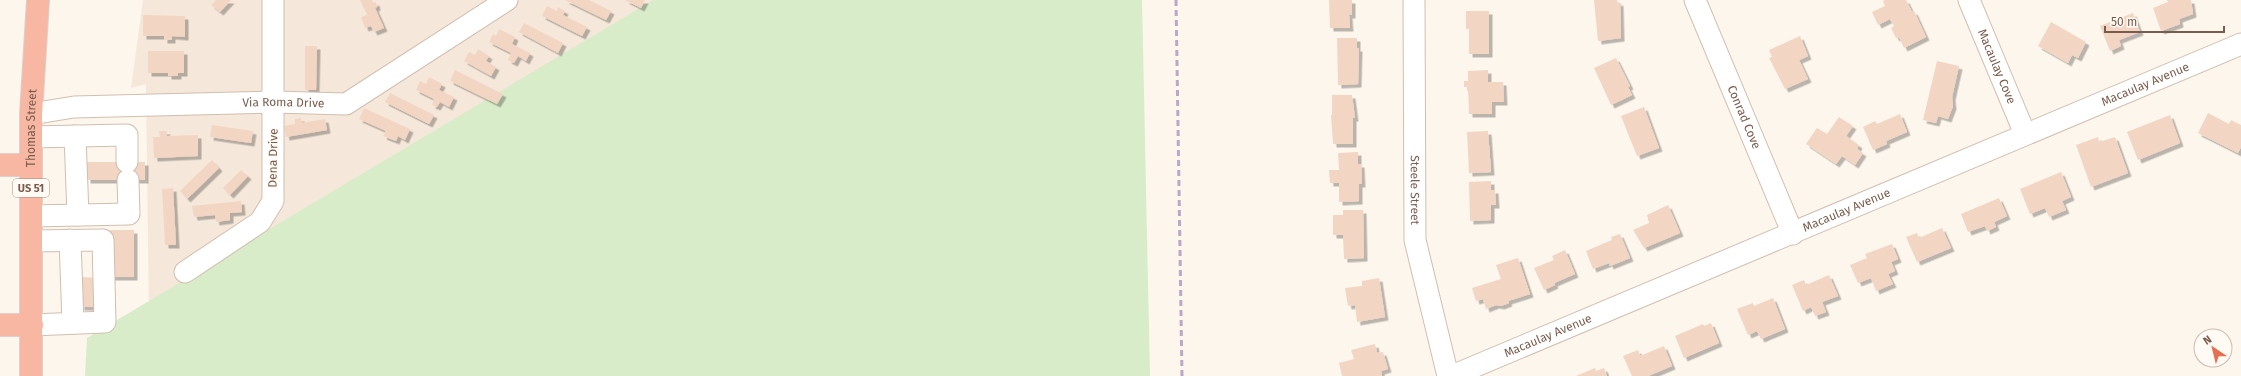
<svg xmlns="http://www.w3.org/2000/svg" width="2241" height="376" font-family="'Fira Sans',sans-serif">
  <style>
    .residential { fill: #f5e8da }
    .green { fill: #d8ecc9 }
    .building { fill: #f3d5c3; filter: url(#shadow) }
    .lines { fill: none; stroke-linecap: round; stroke-linejoin: round }
    .minor-casing { stroke: #d1beb0; stroke-width: 23 }
    .highway-casing { stroke: #dad1cd; stroke-width: 24 }
    .minor { stroke: #fff; stroke-width: 21 }
    .highway { stroke: #f7b7a3; stroke-width: 22 }
    .rail { stroke: #b9a8c9; stroke-width: 3; stroke-dasharray: 6 4; stroke-linecap: butt }
    .labels { text-anchor: middle; stroke-width: 3; stroke-linejoin: round; paint-order: stroke }
    .shield { fill: #fffaf3; stroke: #a28b7f; stroke-width: 1 }
    .shield-label { font-size: 11px; font-weight: bold; fill: #7a5c4d }
    .street-label { font-size: 12px; fill: #7a5c4d; stroke: #fffaf3 }
  </style>
  <defs>
    <filter id="shadow"><feDropShadow dx="3.5" dy="3.5" stdDeviation="0" flood-color="#0004"/></filter>
  </defs>
  <rect width="100%" height="100%" fill="#fdf6ec"/>
  <!-- residential -->
  <path class="residential" d="M143,0h547l-541,319 -3,-235 -15,4z"/>
  <!-- green -->
  <path class="green" d="M653,0h489l8,376h-1065l2,-38z"/>
  <!-- building -->
  <g class="building">
    <path d="M216,0h15l-11,12 -9,-7z"/>
    <path d="M360,0h12l1,3 3,-1 1,5 -2,1 9,20 -10,4 -3,-6 -6,2 -4,-11 6,-2z"/>
    <path d="M565,0h24l22,11 -5,9z"/>
    <path d="M625,0h20l-4,8z"/>
    <path d="M1329,0h23v15h-3l1,13h-20z"/>
    <path d="M1594,0h23l1,3 2,-1 1,36 -23,3z"/>
    <path d="M1885,0h21l6,12 2,-1 12,26 -22,11 -5,-11 -3,1 -5,-10 3,-2 -4,-7 -12,6 -6,-13 13,-6 -2,-5z"/>
    <path d="M2167,0h24l2,14 -14,5 1,5 -19,7 -8,-23 15,-6z"/>
    <path d="M547,6l10,5 1,-4 7,4 -2,4 24,12 -5,9 -40,-20z"/>
    <path d="M1466,11h23v43h-20v-25h-3z"/>
    <path d="M2133,13l7,19 -21,8 2,6 -11,5 -10,-25z"/>
    <path d="M143,15l42,1v21l-13,-1v4h-8v-4h-21z"/>
    <path d="M2051,22l35,20 -8,16 -6,-3 -4,8 -30,-17z"/>
    <path d="M524,23l39,20 -5,10 -39,-21z"/>
    <path d="M499,29l16,8 -3,7 18,9 -4,8 -8,-5 -4,7 -6,-3 3,-7 -22,-11 4,-8 3,2z"/>
    <path d="M1800,36l8,20 -9,4 9,19 -23,10 -16,-31 3,-1 -3,-7z"/>
    <path d="M1337,38h20v10h2l-1,36 -20,1z"/>
    <path d="M305,46h12l-1,44h-11z"/>
    <path d="M478,49l11,7 -3,5 10,6 -5,9 -27,-15 5,-9 6,3z"/>
    <path d="M148,51h36v22h-6v3h-10v-3h-20z"/>
    <path d="M1616,58l14,28 -2,1 4,8 -21,10 -17,-37z"/>
    <path d="M1937,61l22,5 -7,31 1,9 -5,13 -10,-3 -2,7 -13,-3z"/>
    <path d="M455,70l48,24 -6,10 -47,-23z"/>
    <path d="M1488,70v12h15l1,20h-12v12h-23l-1,-27h-4v-6h4v-10z"/>
    <path d="M429,77l13,7 -3,6 15,7 -5,10 -9,-5 -3,5 -5,-2 2,-6 -18,-9 4,-9 6,3z"/>
    <path d="M390,93l44,22 -5,9 -44,-22z"/>
    <path d="M1332,95h20l3,23h-2v26h-20l-2,-29h1z"/>
    <path d="M1644,107l15,41 -22,8 -16,-40z"/>
    <path d="M364,108l46,21 -5,11 -7,-4 -2,5 -13,-5 3,-5 -27,-12z"/>
    <path d="M2208,113l21,11 2,-4 10,5v22l-3,6 -40,-20z"/>
    <path d="M1900,114l7,18 -21,9 1,3 -14,6 -10,-23 12,-6 2,3z"/>
    <path d="M2170,115l10,28 -42,17 -11,-28z"/>
    <path d="M1839,117l14,9 -7,10 13,9 -2,4 6,4 -8,12 -13,-9 -6,8 -30,-20 11,-16 10,6z"/>
    <path d="M301,118l1,5 23,-4 2,11 -41,7 -2,-11 11,-2v-5z"/>
    <path d="M212,125l41,6 -2,12 -41,-6z"/>
    <path d="M159,131h8v5l31,-1v21l-44,2 -1,-21h7z"/>
    <path d="M1488,131l3,41 -22,1 -2,-41z"/>
    <path d="M2098,137l1,5 16,-5 13,36 -37,14 -15,-42z"/>
    <path d="M1358,152v12h3l1,20h-3v17l-20,1v-19h-9l-1,-13h10l-1,-17z"/>
    <path d="M212,160l7,8 -32,31 -7,-8z"/>
    <rect x="87" y="162" width="58" height="18"/>
    <path d="M241,170l7,6 -18,19 -7,-7z"/>
    <path d="M2061,172l10,25 -9,4 4,9 -17,7 -4,-9 -15,6 -10,-25z"/>
    <path d="M1491,181v9h4l1,15h-5v15l-21,1 -1,-39z"/>
    <path d="M173,188l3,57h-11l-3,-56z"/>
    <path d="M1999,198l8,18 -13,6 2,5 -9,4 -2,-5 -17,6 -7,-18z"/>
    <path d="M241,201l1,11 -12,1v7l-14,2 -1,-7 -21,2 -2,-11z"/>
    <path d="M1668,205l12,28 -36,15 -11,-18 16,-7 -2,-8z"/>
    <path d="M1343,210h20l1,48 -20,1 -1,-24h-10v-20h10z"/>
    <path d="M1942,228l9,20 -34,14 -11,-25 11,-4 2,5z"/>
    <path d="M110,230h24v47h-23z"/>
    <path d="M1620,234l10,24 -20,8 -1,-3 -16,6 -7,-18 26,-11 -1,-3z"/>
    <path d="M1892,244l6,15 -7,3 4,9 -7,3 5,10 -17,7 -5,-13 -13,5 -8,-18 17,-7 -2,-4z"/>
    <path d="M1565,250l10,24 -21,9 1,2 -11,5 -10,-22 20,-8 -2,-4z"/>
    <path d="M1518,258l12,36 -22,7 1,2 -8,3 -5,-1 -10,4 -3,-10 -7,2 -4,-13 29,-9 -5,-14z"/>
    <path d="M1829,275l9,21 -16,6 4,10 -11,4 -4,-9 -8,4 -11,-26 12,-5 2,5z"/>
    <path d="M81,277l19,1v29h-19z"/>
    <path d="M1379,278l6,39 -28,5 -2,-17 -7,1 -3,-18 17,-2v-5z"/>
    <path d="M1773,298l12,31 -24,10 -4,-8 -9,4 -11,-26 16,-6 1,3z"/>
    <path d="M1711,323l8,20 -35,15 -9,-22 28,-12 1,2z"/>
    <path d="M1375,344l2,9 6,-1 5,17 -7,2 1,5h-40l-3,-13 15,-4 -3,-9z"/>
    <path d="M1664,346l8,20 -24,10h-16l-9,-20 15,-6 2,6z"/>
    <path d="M1595,368l1,3 8,-3 3,8h-31z"/>
  </g>
  <g class="lines">
    <defs>
      <g id="minor">
        <path id="s1" d="M1414,0l1,240 33,136"/>
        <path id="s2" d="M1695,0l98,234"/>
        <path id="s3" d="M1969,0l56,134"/>
        <path id="s4" d="M31,114l43,-7 200,-5 72,2 161,-104"/>
        <path d="M75,136l3,79"/>
        <path d="M31,137l96,-2v27"/>
        <path d="M32,216l97,-2 -1,-34"/>
        <path d="M70,240l3,83"/>
        <path d="M31,241l72,-1 2,82 -73,3"/>
        <path d="M185,272l75,-50 13,-21v-201"/>
        <path id="s5" d="M1452,376l789,-332"/>
      </g>
      <g id="highway">
        <path d="M0,165h31"/>
        <path d="M0,325h32"/>
        <path id="s6" d="M31,376v-262l7,-114"/>
      </g>
    </defs>
    <!-- minor casing -->
    <use href="#minor" class="minor-casing"/>
    <!-- highway casing -->
    <use href="#highway" class="highway-casing"/>
    <!-- minor -->
    <use href="#minor" class="minor"/>
    <!-- highway -->
    <use href="#highway" class="highway"/>
    <!-- rail -->
    <path class="rail" d="M1176,0l6,376"/>
  </g>
  <g class="labels">
    <!-- shield labels -->
    <rect class="shield" x="13" y="179" width="36" height="18" rx="3"/>
    <g class="shield-label">
      <text x="31" y="192">US 51</text>
    </g>
    <!-- street labels -->
    <g class="street-label">
      <text dy="4" stroke="none"><textPath href="#s3" startOffset="72">Macaulay Cove</textPath></text>
      <text dy="4" stroke="none"><textPath href="#s5" startOffset="752">Macaulay Avenue</textPath></text>
      <text dy="4" stroke="none"><textPath href="#s4" startOffset="253">Via Roma Drive</textPath></text>
      <text dy="4" stroke="none"><textPath href="#s2" startOffset="127">Conrad Cove</textPath></text>
      <text dy="4" stroke="none"><textPath href="#s6" startOffset="248">Thomas Street</textPath></text>
      <text transform="translate(273 158) rotate(-89)" y="4">Dena Drive</text>
      <text dy="4" stroke="none"><textPath href="#s1" startOffset="190">Steele Street</textPath></text>
      <text dy="4" stroke="none"><textPath href="#s5" startOffset="428">Macaulay Avenue</textPath></text>
      <text dy="4" stroke="none"><textPath href="#s5" startOffset="104">Macaulay Avenue</textPath></text>
    </g>
  </g>
  <!-- north arrow -->
  <g transform="translate(2213 348) rotate(325)"><circle r="19" fill="#fffaf3" stroke="#cabbb1"/>
  <path d="M0-3L7 15L0 10L-7 15Z" fill="#e76f51"/>
  <text y="-6" font-size="11" font-weight="bold" text-anchor="middle" fill="#7a5c4d">N</text>
  </g>
  <!-- scale -->
  <path d="M2105 26v6h119v-6" fill="none" stroke="#7a5c4d" stroke-width="2"/>
  <text x="2111" y="26" font-size="12" fill="#7a5c4d" stroke="#fffaf3" stroke-width="3" paint-order="stroke">50 m</text>
</svg>
